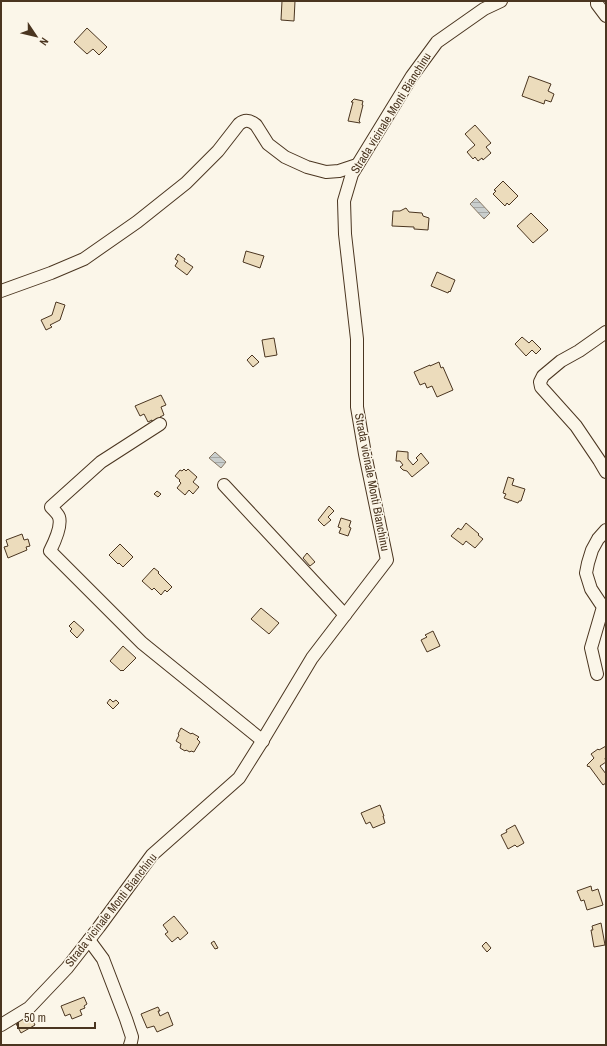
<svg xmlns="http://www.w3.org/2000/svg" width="607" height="1046" font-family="'Archivo Narrow',sans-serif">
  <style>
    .water { fill: url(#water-rules); stroke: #887966 }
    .building { fill: #ecdcbc; stroke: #4a3520 }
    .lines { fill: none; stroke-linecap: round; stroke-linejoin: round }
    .minor-casing { stroke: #4a3520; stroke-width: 14 }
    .minor { stroke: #fbf6e9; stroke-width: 12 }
    .labels { text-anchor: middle; stroke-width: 3; stroke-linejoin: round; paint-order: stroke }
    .street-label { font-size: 12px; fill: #4a3520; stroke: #fbf6e9 }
  </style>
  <defs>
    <pattern id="water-rules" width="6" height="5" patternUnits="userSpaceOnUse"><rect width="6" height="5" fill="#c9cecd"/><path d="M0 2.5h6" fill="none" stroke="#a5a8a6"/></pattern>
  </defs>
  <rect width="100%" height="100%" fill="#fbf6e9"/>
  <!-- water -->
  <g class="water">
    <path d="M476,198l14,15 -6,6 -14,-15z"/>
    <path d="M215,452l11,10 -5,6 -12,-10z"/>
  </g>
  <!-- building -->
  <g class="building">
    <path d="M282,1h13l-1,20 -13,-1z"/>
    <path d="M87,28l20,19 -8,8 -6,-6 -6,5 -13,-12z"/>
    <path d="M529,76l22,8 -3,7 6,3 -3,8 -6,-2 -1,4 -22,-8z"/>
    <path d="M354,99l9,2 -1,4h1l-4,16 1,1v1l-12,-2 5,-19h-2z"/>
    <path d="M475,125l16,18 -5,4 5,6 -8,7 -1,-2 -4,3 -3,-4 -2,2 -6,-7 8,-7 -10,-11z"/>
    <path d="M503,181l15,15 -9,9 -2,-2 -2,3 -12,-12 3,-3 -2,-1z"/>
    <path d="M406,208l3,4 13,1 1,3 6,2 -1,12 -14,-1v-2l-22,-1 1,-15h7z"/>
    <path d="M531,213l17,17 -15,13 -16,-17z"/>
    <path d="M246,251l18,5 -4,12 -17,-6z"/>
    <path d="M178,254l7,5 -1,2 9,6 -6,8 -12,-9 3,-5 -3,-2z"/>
    <path d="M437,272l18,8 -5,12 -1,-1 -1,2 -17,-7z"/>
    <path d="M56,302l9,3 -5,15 -10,5 2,2 -6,3 -5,-10 11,-5z"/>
    <path d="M522,337l7,6 3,-3 9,9 -5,5 -4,-4 -6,6 -11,-12z"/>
    <path d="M274,338l3,17 -12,2 -3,-17z"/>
    <path d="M252,355l7,7 -6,5 -6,-7z"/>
    <path d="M439,362l2,6 2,-1 10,23 -16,7 -5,-11 -5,2 -2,-5 -5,2 -6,-13 16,-7v1z"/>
    <path d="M161,395l5,10 -5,2 3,8 -4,2 1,3 -8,3 -1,-3 -4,2 -4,-8 -4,2 -5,-10z"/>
    <path d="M397,451l11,1v7l5,6 5,-5 -2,-2 5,-5 8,10 -17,14 -5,-6 -4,-1 -3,-3 3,-2 -3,-4h-4z"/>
    <path d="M184,469l2,2 2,-2 9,8 -4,5 6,5 -6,7 -4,-4 -4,5 -8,-7 4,-5 -2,-2 1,-1 -5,-4 5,-6 2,1z"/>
    <path d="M508,477l6,2 -2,6 13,4 -4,12h-2l-1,2 -14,-5 2,-4 -3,-1z"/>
    <path d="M157,491l4,3 -3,3 -4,-3z"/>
    <path d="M329,506l5,5 -6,6 3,3 -7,6 -6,-6z"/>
    <path d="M341,518l10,3 -2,6 2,1 -3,8 -9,-3 2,-5 -3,-1z"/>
    <path d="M466,523l13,11 -1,1 5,4 -8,9 -9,-7 -3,4 -12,-9 7,-8 3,2z"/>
    <path d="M22,534l2,6 4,-1 2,7 -4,1 1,3 -19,8 -4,-11 4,-1 -2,-6z"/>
    <path d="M120,544l13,13 -10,10 -4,-4 -1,1 -9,-9z"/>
    <path d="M307,553l8,9 -5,4 -7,-8z"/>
    <path d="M154,568l5,4 -1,1 14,14 -5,5 -2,-2 -4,5 -7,-7 -2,2 -10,-9z"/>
    <path d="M261,608l18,15 -10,11 -18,-15z"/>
    <path d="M74,621l10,9 -7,8 -7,-7 2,-2 -3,-3z"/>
    <path d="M433,631l7,15 -13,6 -6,-12 6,-3 -2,-2z"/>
    <path d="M123,646l13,12 -13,13 -1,-1 -1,1 -11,-10z"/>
    <path d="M110,699l3,3 3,-2 3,3 -6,6 -6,-6z"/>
    <path d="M181,728l10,6 1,-1 7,4 -2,2 3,3 -6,10 -3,-1 -1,1 -4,-2 -1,1 -5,-3 1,-4 -5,-3 3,-6 -1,-1z"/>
    <path d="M606,746v11l-1,1 1,4 -6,4 6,8v9l-3,2 -14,-19 -1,1 -1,-2 7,-7 -3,-4 7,-5 1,1z"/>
    <path d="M380,805l4,11h-1l2,7 -12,5 -3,-6 -4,2 -5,-11z"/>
    <path d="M515,825l9,18 -7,4 -2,-2 -7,4 -7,-14 6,-3 -1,-2z"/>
    <path d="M591,886l1,5 6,-2 5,16 -16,5 -3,-10 -3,1 -4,-10z"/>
    <path d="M174,916l14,17 -8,7 -2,-3 -6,5 -7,-8 3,-2 -5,-7z"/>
    <path d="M601,923l4,22 -11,2 -3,-17h2l-1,-4z"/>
    <path d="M214,941l4,7 -3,1 -4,-6z"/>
    <path d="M486,942l5,6 -4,4 -5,-6z"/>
    <path d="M84,997l3,7 -3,2 1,2 -5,2 2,5 -10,4 -2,-5 -5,2 -4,-10z"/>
    <path d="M158,1007l2,4h-2l2,5 8,-4 5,13 -16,7 -3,-6 -7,2 -6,-14z"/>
    <path d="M28,1012l7,13 -14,8 -7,-13z"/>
  </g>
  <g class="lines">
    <defs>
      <g id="minor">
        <path d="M597,1v3l9,12"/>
        <path d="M1,291l50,-18 33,-14 53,-37 49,-39 32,-32 21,-27c6,-5 11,-4 17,1l12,19 17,13 22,10 19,5 13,-1 18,-6"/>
        <path d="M606,332l-27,19 -18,10 -18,15 -3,6 1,5 35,39 23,34 7,12"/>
        <path d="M160,424l-59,38 -50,45c3,3 7,7 8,10 3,9 -5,26 -9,34l92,92 121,98"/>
        <path d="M224,485l121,130"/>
        <path d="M597,674l-6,-26 12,-41 -12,-18 -5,-16 2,-10 4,-13 6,-11 8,-9"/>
        <path d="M89,940l14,19 23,60 6,18 -1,5 -1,3"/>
        <path d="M1,1025l28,-17 38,-40 32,-41 53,-72 87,-77 22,-35 51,-85 75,-98 -22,-106 -8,-47v-68l-12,-105 -1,-33 8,-27 60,-98 25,-34 47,-33 17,-8"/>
      </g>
    </defs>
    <!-- minor casing -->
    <use href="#minor" class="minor-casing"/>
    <!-- minor -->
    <use href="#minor" class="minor"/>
  </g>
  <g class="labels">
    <!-- street labels -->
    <g class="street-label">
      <text transform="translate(391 113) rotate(-58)" y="4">Strada vicinale Monti Bianchinu</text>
      <text transform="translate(372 482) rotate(79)" y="4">Strada vicinale Monti Bianchinu</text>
      <text transform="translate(111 910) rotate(-52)" y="4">Strada vicinale Monti Bianchinu</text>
    </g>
  </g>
  <!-- border -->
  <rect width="607" height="1046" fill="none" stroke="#4a3520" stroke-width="4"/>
  <!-- north arrow -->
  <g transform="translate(36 36) rotate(125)" stroke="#fbf6e9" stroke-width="3" paint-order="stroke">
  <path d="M0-3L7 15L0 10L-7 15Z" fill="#4a3520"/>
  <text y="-6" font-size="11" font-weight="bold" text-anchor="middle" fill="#4a3520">N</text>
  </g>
  <!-- scale -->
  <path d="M18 1022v6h77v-6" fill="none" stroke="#4a3520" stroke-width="2"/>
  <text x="24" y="1022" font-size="12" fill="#4a3520" stroke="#fbf6e9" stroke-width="3" paint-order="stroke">50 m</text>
</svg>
